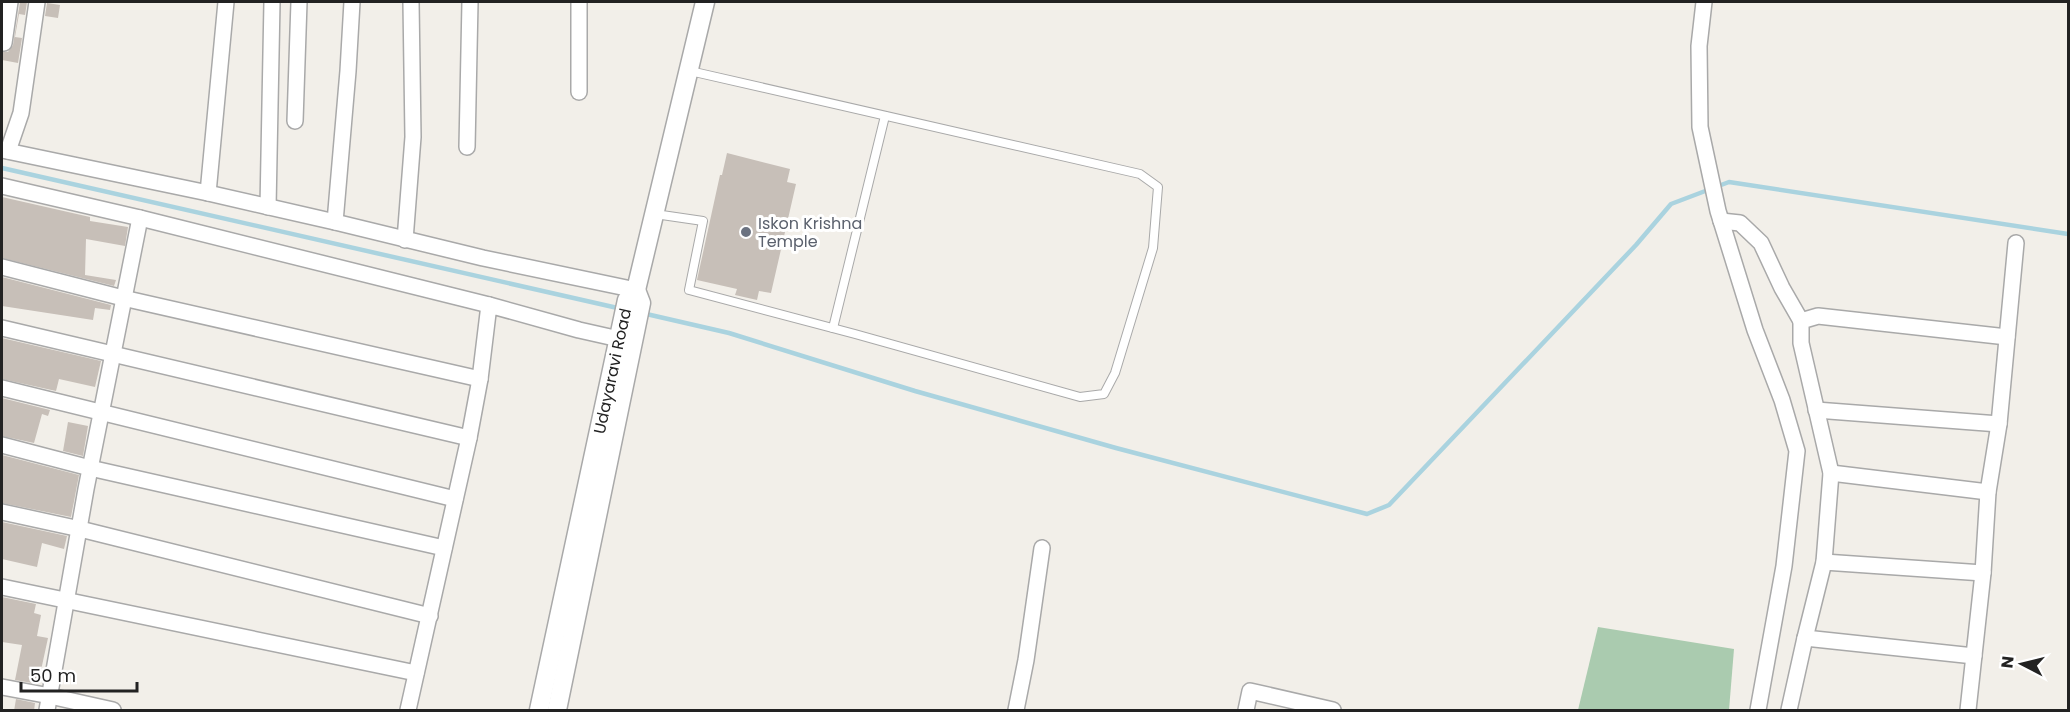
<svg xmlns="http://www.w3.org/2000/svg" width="2070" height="712" font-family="Poppins,sans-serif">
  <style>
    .cemetery { fill: #aacbaf }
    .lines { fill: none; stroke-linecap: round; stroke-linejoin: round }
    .stream { stroke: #aad3df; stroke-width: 4.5 }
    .building { fill: #c7bfb8 }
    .service-casing { stroke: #a9a9a9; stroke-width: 10 }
    .minor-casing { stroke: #a9a9a9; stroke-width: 18 }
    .tertiary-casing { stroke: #a9a9a9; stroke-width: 21 }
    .service { stroke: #fff; stroke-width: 8 }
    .minor { stroke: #fff; stroke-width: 15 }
    .tertiary { stroke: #fff; stroke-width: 18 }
    .worship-dot { fill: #6b7280; stroke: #fff; stroke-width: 2 }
    .labels { text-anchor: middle; stroke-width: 6; stroke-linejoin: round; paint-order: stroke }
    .worship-label { font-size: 16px; fill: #5b616d; stroke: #fff; text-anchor: start }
    .street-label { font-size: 16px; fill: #222; stroke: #fff }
  </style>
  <rect width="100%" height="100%" fill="#f2efe9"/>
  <!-- cemetery -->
  <path class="cemetery" d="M1598,627l136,22 -5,61h-151z"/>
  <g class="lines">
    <!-- stream -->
    <g class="stream">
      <path d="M2,168l620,141"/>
      <path d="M642,313l87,20 186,58 201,57 251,66 22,-9 247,-260 35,-41 58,-22 339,52"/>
    </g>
  </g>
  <!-- building -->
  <g class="building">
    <path d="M20,2h7l-2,13 -6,-1 -4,23 7,1 -4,25 -16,-3v-8h6l5,-7z"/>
    <path d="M47,3l13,2 -2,13 -13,-2z"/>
    <path d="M727,153l63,16 -3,13 9,2 -25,109 -12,-2 -2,9 -22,-5 2,-6 -40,-9 23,-105h2z"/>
    <path d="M2,197l88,20v4l38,6 -3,19 -39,-7 -1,36 31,5 -2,6 -112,-28z"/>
    <path d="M2,277l109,28 -1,5 -15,-2 -2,12 -91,-14z"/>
    <path d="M2,338l99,23 -6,26 -36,-8 -3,12 -54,-12z"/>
    <path d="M2,398l48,12 -2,6 -6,-2 -8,29 -32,-7z"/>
    <path d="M68,422l20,4 -5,30 -20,-5z"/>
    <path d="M2,455l77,20 -8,42 -69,-14z"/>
    <path d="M2,522l65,14 -3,13 -22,-6 -5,24 -35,-8z"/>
    <path d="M2,597l34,7 -2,9 7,2 -4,21 11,2 -10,46 -23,-4 7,-35 -20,-3z"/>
    <path d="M16,699l19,4 -1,8h-20z"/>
  </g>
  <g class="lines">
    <defs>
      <g id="service">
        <path d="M655,214l48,7 -14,69 166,44 225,63 24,-3 11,-21 38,-125 5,-61 -18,-13 -450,-103"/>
        <path d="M833,328l52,-212"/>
      </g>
      <g id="minor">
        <path d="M1704,2l-5,44 1,81 18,84 37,119 27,70 15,51 -13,115 -26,144"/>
        <path d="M4,43l6,-41"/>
        <path d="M579,92v-90"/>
        <path d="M295,121l4,-119"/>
        <path d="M467,147l3,-145"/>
        <path d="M2,150l206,43 127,29 148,36 153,32"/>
        <path d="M8,151l13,-38 16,-111"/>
        <path d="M2,186l138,32 349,87"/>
        <path d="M208,193l18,-191"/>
        <path d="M268,207l4,-205"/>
        <path d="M1721,221l19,2 21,20 21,45 19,33"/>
        <path d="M335,222l13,-151 4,-69"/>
        <path d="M405,240l8,-103 -2,-135"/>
        <path d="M2,267l121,31 357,81"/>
        <path d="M2,328l467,110"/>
        <path d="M2,388l453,111"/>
        <path d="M1816,410l183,14"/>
        <path d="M2,445l88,23 354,80"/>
        <path d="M1831,473l157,19"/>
        <path d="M2,512l78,17 350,87"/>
        <path d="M1824,562l159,11"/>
        <path d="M2,587l414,86"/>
        <path d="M1805,638l169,18"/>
        <path d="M2,687l48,9 63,14"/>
        <path d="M47,710l39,-221 54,-271"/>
        <path d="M408,710l61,-272 11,-59 9,-74 90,25 40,9"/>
        <path d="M1016,710l10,-50 16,-112"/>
        <path d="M1246,710l4,-19 83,19"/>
        <path d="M1789,710l16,-72 19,-76 7,-89 -30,-130v-22l17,-5 189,21"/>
        <path d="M1968,710l15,-137 5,-81 11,-68 17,-181"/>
      </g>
      <g id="tertiary">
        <path d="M539,710l88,-410 9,-10 69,-288"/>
        <path d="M557,710l84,-407 -5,-13"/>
      </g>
    </defs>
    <!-- service casing -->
    <use href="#service" class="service-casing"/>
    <!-- minor casing -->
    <use href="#minor" class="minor-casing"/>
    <!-- tertiary casing -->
    <use href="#tertiary" class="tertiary-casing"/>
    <!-- service -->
    <use href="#service" class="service"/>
    <!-- minor -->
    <use href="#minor" class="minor"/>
    <!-- tertiary -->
    <use href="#tertiary" class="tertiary"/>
  </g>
  <!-- markers -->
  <circle class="worship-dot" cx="746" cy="232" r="6"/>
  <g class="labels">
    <!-- worship labels -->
    <g class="worship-label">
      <text x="758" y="229">Iskon Krishna<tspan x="758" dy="18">Temple</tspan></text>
    </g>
    <!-- street labels -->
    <g class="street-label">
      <text transform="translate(612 371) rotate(-78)" y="6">Udayaravi Road</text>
    </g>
  </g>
  <!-- border -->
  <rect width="2070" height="712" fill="none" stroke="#222222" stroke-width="6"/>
  <!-- north arrow -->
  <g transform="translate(2022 664) rotate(277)" stroke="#ffffff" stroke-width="4.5" paint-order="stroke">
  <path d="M0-4.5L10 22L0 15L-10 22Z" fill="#222222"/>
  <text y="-9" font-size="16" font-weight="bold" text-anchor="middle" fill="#222222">N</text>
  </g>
  <!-- scale -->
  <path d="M21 682v9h116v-9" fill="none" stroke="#222222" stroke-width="3"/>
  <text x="30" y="682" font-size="18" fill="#222222" stroke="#ffffff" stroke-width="4.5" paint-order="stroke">50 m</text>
</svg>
